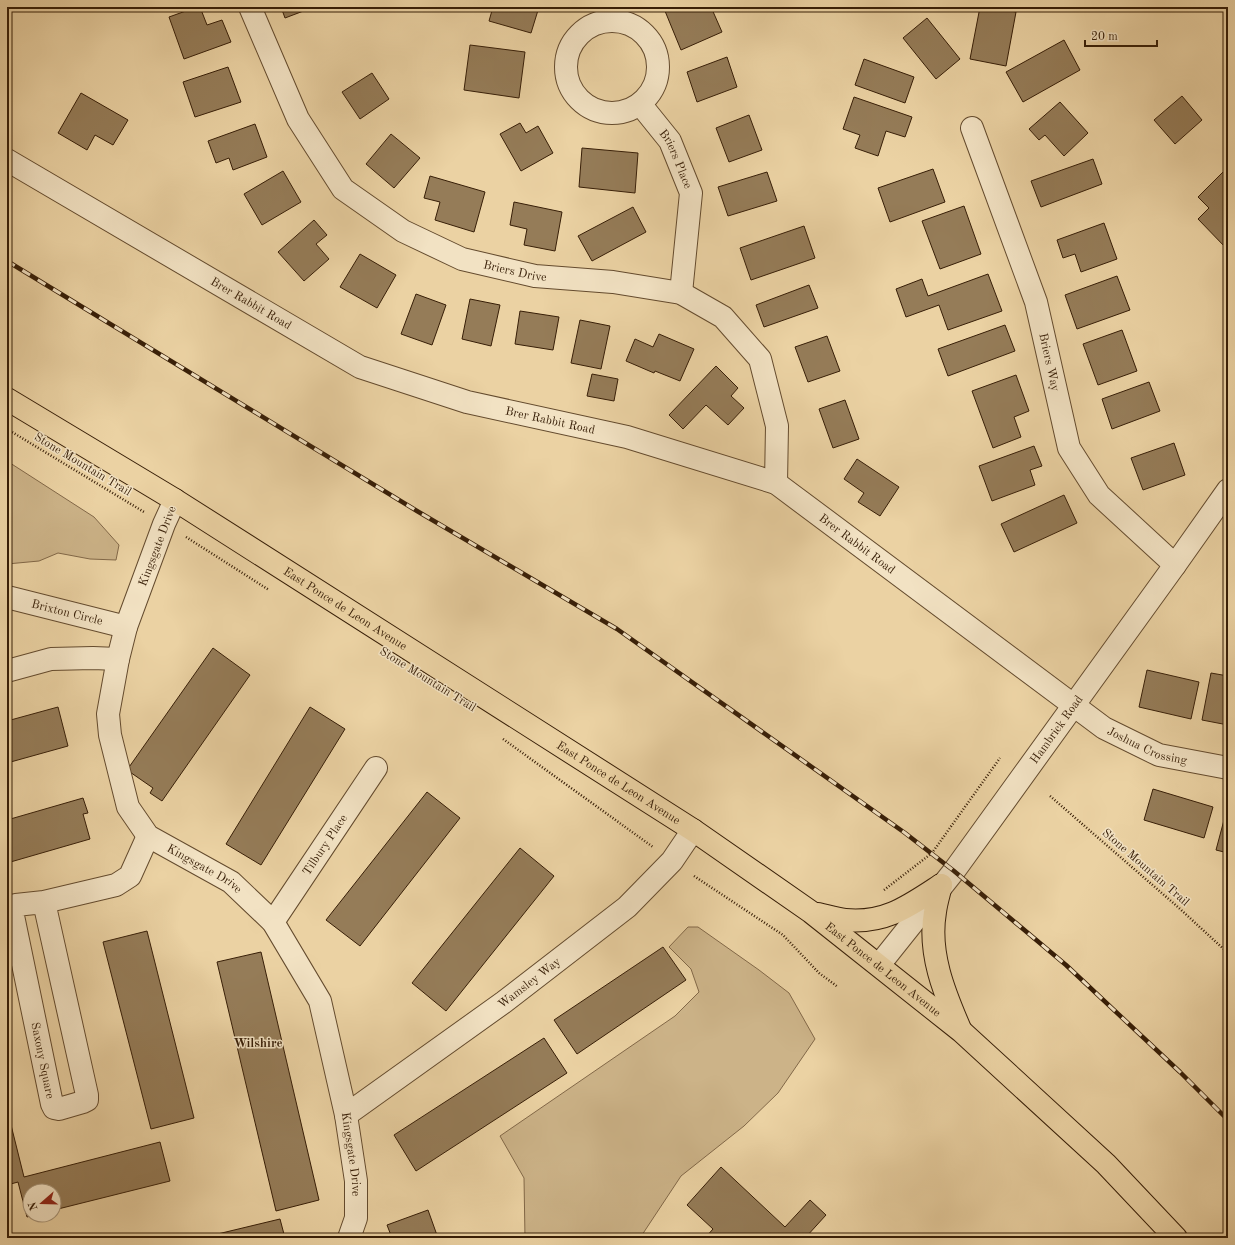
<svg xmlns="http://www.w3.org/2000/svg" width="1235" height="1245" font-family="'Old Standard TT',serif">
  <style>
    .green { fill: #ccb388; stroke: #826848 }
    .building { fill: #957c58; stroke: #371e07 }
    .lines { fill: none; stroke-linecap: round; stroke-linejoin: round }
    .minor-casing { stroke: #644b2e; stroke-width: 24 }
    .major-casing { stroke: #371e07; stroke-width: 24 }
    .path { stroke: #371e07; stroke-width: 2.5; stroke-dasharray: 1 2; stroke-linecap: butt }
    .minor { stroke: #f2e2c3; stroke-width: 22 }
    .major { stroke: #ebd2a3; stroke-width: 22 }
    .rail-casing { stroke: #371e07; stroke-width: 4.5 }
    .rail { stroke: #f2e2c3; stroke-width: 3; stroke-dasharray: 9; stroke-linecap: butt }
    .labels { text-anchor: middle; stroke-width: 3; stroke-linejoin: round; paint-order: stroke }
    .street-label { font-size: 12px; fill: #371e07; stroke: #f2e2c3 }
    .neighbourhood-label { font-size: 13px; font-weight: bold; fill: #371e07; stroke: #f2e2c3 }
  </style>
  <rect width="100%" height="100%" fill="#ebd2a3"/>
  <filter id="stains"><feTurbulence type="fractalNoise" baseFrequency=".005" numOctaves="4"/><feColorMatrix values="0 0 0 0 .2 0 0 0 0 .09 0 0 0 0 .02 0 0 0 .5 -.17"/></filter>
  <radialGradient id="worn" r=".72"><stop offset=".6" stop-color="#630" stop-opacity="0"/><stop offset="1" stop-color="#630" stop-opacity=".3"/></radialGradient>
  <!-- green -->
  <g class="green">
    <path d="M7,461l87,56 25,28 -3,15 -26,-1 -32,-6 -19,8 -32,3z"/>
    <path d="M688,927h10l61,43 30,23 26,46 -37,54 -34,33 -63,50 -41,62h-115l-1,-60 -24,-42 175,-120 24,-24 -8,-23 -22,-22z"/>
  </g>
  <!-- building -->
  <g class="building">
    <path d="M197,7h3l7,18 15,-5 9,22 -47,17 -15,-42z"/>
    <path d="M281,7h33l-29,11z"/>
    <path d="M493,7h46l-8,26 -42,-12z"/>
    <path d="M674,7h37l11,25 -41,18 -16,-39z"/>
    <path d="M980,7h8l28,5 -10,54 -36,-7z"/>
    <path d="M927,18l33,41 -24,20 -33,-41z"/>
    <path d="M7,36h3l-3,26z"/>
    <path d="M1064,40l16,30 -57,32 -17,-30z"/>
    <path d="M470,45l55,7 -6,46 -55,-8z"/>
    <path d="M727,57l10,30 -40,15 -10,-30z"/>
    <path d="M864,59l50,18 -9,26 -50,-18z"/>
    <path d="M228,67l13,35 -46,15 -12,-35z"/>
    <path d="M372,73l17,26 -29,20 -18,-27z"/>
    <path d="M81,93l47,27 -15,25 -18,-10 -8,15 -29,-17z"/>
    <path d="M1182,96l20,24 -27,24 -21,-24z"/>
    <path d="M854,97l58,20 -7,20 -19,-6 -8,25 -23,-8 5,-13 -17,-6z"/>
    <path d="M1060,102l28,31 -24,23 -19,-21 -6,5 -10,-11z"/>
    <path d="M749,115l13,35 -33,12 -13,-34z"/>
    <path d="M520,123l6,10 12,-7 15,27 -32,18 -21,-37z"/>
    <path d="M255,124l12,33 -34,13 -4,-12 -13,5 -8,-22z"/>
    <path d="M391,134l29,24 -26,30 -28,-24z"/>
    <path d="M582,148l56,5 -3,40 -56,-6z"/>
    <path d="M1093,159l9,25 -61,23 -10,-26z"/>
    <path d="M1228,167v79l-2,2 -28,-29 11,-11 -11,-11z"/>
    <path d="M933,169l12,33 -55,20 -12,-34z"/>
    <path d="M283,171l18,31 -39,23 -18,-31z"/>
    <path d="M767,172l10,29 -49,15 -10,-29z"/>
    <path d="M430,176l55,16 -11,40 -39,-12 5,-18 -16,-4z"/>
    <path d="M514,202l48,10 -7,39 -31,-6 3,-16 -17,-4z"/>
    <path d="M964,206l17,48 -41,15 -18,-48z"/>
    <path d="M633,207l13,25 -54,29 -14,-25z"/>
    <path d="M314,220l13,15 -11,9 13,15 -25,22 -26,-29z"/>
    <path d="M1104,223l13,36 -36,13 -6,-18 -12,4 -6,-18z"/>
    <path d="M804,226l11,32 -64,22 -11,-32z"/>
    <path d="M360,254l36,21 -19,33 -37,-21z"/>
    <path d="M988,274l14,37 -54,19 -9,-25 -33,12 -10,-28 26,-10 6,17z"/>
    <path d="M1117,276l13,34 -53,19 -12,-34z"/>
    <path d="M809,285l9,23 -54,19 -8,-22z"/>
    <path d="M416,294l30,11 -14,40 -31,-11z"/>
    <path d="M470,299l30,6 -9,41 -29,-7z"/>
    <path d="M520,311l39,6 -6,33 -38,-6z"/>
    <path d="M580,320l30,6 -9,43 -30,-6z"/>
    <path d="M1005,325l10,26 -67,25 -10,-27z"/>
    <path d="M1122,330l15,41 -39,14 -15,-41z"/>
    <path d="M659,334l35,15 -14,32 -25,-10 -1,2 -28,-12 9,-22 18,8z"/>
    <path d="M827,336l13,35 -32,11 -13,-35z"/>
    <path d="M716,366l22,22 -7,8 13,12 -16,17 -22,-20 -23,24 -14,-14z"/>
    <path d="M592,374l26,5 -4,22 -27,-5z"/>
    <path d="M1016,375l13,36 -15,6 7,20 -28,11 -21,-57z"/>
    <path d="M1149,382l11,29 -48,18 -10,-30z"/>
    <path d="M845,400l14,39 -26,9 -14,-39z"/>
    <path d="M1174,443l11,32 -42,15 -12,-32z"/>
    <path d="M1034,446l8,20 -12,4 5,15 -43,16 -13,-35z"/>
    <path d="M857,459l42,28 -19,29 -22,-14 6,-9 -20,-14z"/>
    <path d="M1064,495l13,28 -63,29 -13,-28z"/>
    <path d="M213,648l37,27 -88,126 -12,-8 3,-5 -26,-18z"/>
    <path d="M1147,670l52,12 -8,37 -52,-12z"/>
    <path d="M1211,673l17,3v49l-26,-5z"/>
    <path d="M58,707l10,39 -61,17v-42z"/>
    <path d="M310,707l35,22 -84,136 -35,-21z"/>
    <path d="M1153,789l60,18 -9,31 -60,-18z"/>
    <path d="M427,792l33,26 -100,128 -34,-26z"/>
    <path d="M83,798l5,15 -5,1 7,25 -83,24v-43z"/>
    <path d="M1228,805v48l-12,-3z"/>
    <path d="M520,848l34,28 -108,135 -34,-28z"/>
    <path d="M147,931l47,187 -43,11 -48,-187z"/>
    <path d="M663,947l23,33 -109,74 -23,-34z"/>
    <path d="M261,952l58,248 -43,11 -59,-249z"/>
    <path d="M544,1038l23,35 -151,98 -22,-36z"/>
    <path d="M7,1109l17,68 136,-35 10,39 -116,29v-19h-24v24h4l-7,2 -9,-35 -11,3z"/>
    <path d="M721,1167l64,60 25,-27 16,15 -20,22 1,1h-102l8,-9 -26,-24z"/>
    <path d="M428,1210l10,28h-46l-5,-13z"/>
    <path d="M280,1219l5,19h-84z"/>
  </g>
  <g class="lines">
    <defs>
      <g id="minor">
        <path id="s1" d="M250,7l48,112 45,70 60,42 59,28 73,17 78,6 68,11 42,24 37,42 17,67 -1,57"/>
        <circle cx="612" cy="67" r="46"/>
        <path id="s2" d="M641,105l29,36 21,52 -10,100"/>
        <path id="s3" d="M972,128l64,174 33,146 30,47 76,70"/>
        <path id="s4" d="M7,160l353,207 107,35 160,35 149,46 328,245 55,27 69,13"/>
        <path id="s5" d="M175,500l-11,24 -38,103 -8,32 -10,55 2,21 18,72 20,29 83,46 42,40 47,79 26,114 10,66v37l-7,20"/>
        <path id="s6" d="M7,597l119,30"/>
        <path d="M7,671l44,-12 42,-1 25,1"/>
        <path id="s7" d="M44,902l-28,3 -3,1 -1,5 40,193 2,4 5,1 24,-7 4,-2v-5l-43,-193 72,-17 14,-9 18,-40"/>
        <path id="s8" d="M273,922l103,-154"/>
        <path id="s9" d="M879,965l75,-94 221,-306 53,-75"/>
        <path id="s10" d="M346,1115l158,-113 123,-95 45,-46 21,-31"/>
      </g>
      <g id="major">
        <path id="s11" d="M7,399l168,101 518,330 118,82 150,119 145,133 70,74"/>
        <path d="M941,885c-2,9 -5,18 -6,27 -7,41 9,80 25,117"/>
        <path d="M818,914c9,2 18,5 27,6 40,4 64,-14 96,-35"/>
      </g>
    </defs>
    <!-- minor casing -->
    <use href="#minor" class="minor-casing"/>
    <!-- major casing -->
    <use href="#major" class="major-casing"/>
    <!-- path -->
    <g class="path">
      <path d="M7,429l137,83"/>
      <path d="M186,537l83,53"/>
      <path d="M503,739l150,108"/>
      <path d="M1050,796l129,112 49,45"/>
      <path d="M694,876l89,59 36,38 19,14"/>
      <path d="M884,890l48,-37 68,-95"/>
    </g>
    <!-- minor -->
    <use href="#minor" class="minor"/>
    <!-- major -->
    <use href="#major" class="major"/>
    <defs>
      <path id="rail" d="M7,261l410,250 200,118 288,204 49,38 112,94 114,107 48,48"/>
    </defs>
    <!-- rail casing -->
    <use href="#rail" class="rail-casing"/>
    <!-- rail -->
    <use href="#rail" class="rail"/>
  </g>
  <g class="labels">
    <!-- street labels -->
    <g class="street-label">
      <text dy="4" stroke="none"><textPath href="#s2" startOffset="65">Briers Place</textPath></text>
      <text dy="4" stroke="none"><textPath href="#s1" startOffset="398">Briers Drive</textPath></text>
      <text dy="4" stroke="none"><textPath href="#s4" startOffset="283">Brer Rabbit Road</textPath></text>
      <text dy="4" stroke="none"><textPath href="#s3" startOffset="247">Briers Way</textPath></text>
      <text dy="4" stroke="none"><textPath href="#s4" startOffset="607">Brer Rabbit Road</textPath></text>
      <text transform="translate(83 464) rotate(31)" y="4">Stone Mountain Trail</text>
      <text dy="4" stroke="none"><textPath href="#s4" startOffset="943">Brer Rabbit Road</textPath></text>
      <text transform="translate(157 546) rotate(-69)" y="4">Kingsgate Drive</text>
      <text dy="4" stroke="none"><textPath href="#s11" startOffset="398">East Ponce de Leon Avenue</textPath></text>
      <text dy="4" stroke="none"><textPath href="#s6" startOffset="62">Brixton Circle</textPath></text>
      <text transform="translate(428 679) rotate(32)" y="4">Stone Mountain Trail</text>
      <text dy="4" stroke="none"><textPath href="#s9" startOffset="295">Hambrick Road</textPath></text>
      <text dy="4" stroke="none"><textPath href="#s4" startOffset="1298">Joshua Crossing</textPath></text>
      <text dy="4" stroke="none"><textPath href="#s11" startOffset="722">East Ponce de Leon Avenue</textPath></text>
      <text dy="4" stroke="none"><textPath href="#s8" startOffset="93">Tilbury Place</textPath></text>
      <text transform="translate(1146 867) rotate(41)" y="4">Stone Mountain Trail</text>
      <text dy="4" stroke="none"><textPath href="#s5" startOffset="421">Kingsgate Drive</textPath></text>
      <text dy="4" stroke="none"><textPath href="#s11" startOffset="1046">East Ponce de Leon Avenue</textPath></text>
      <text dy="4" stroke="none"><textPath href="#s10" startOffset="226">Wamsley Way</textPath></text>
      <text dy="4" stroke="none"><textPath href="#s7" startOffset="189">Saxony Square</textPath></text>
      <text dy="4" stroke="none"><textPath href="#s5" startOffset="757">Kingsgate Drive</textPath></text>
    </g>
    <!-- neighbourhood labels -->
    <g class="neighbourhood-label">
      <text x="258" y="1047">Wilshire</text>
    </g>
  </g>
  <!-- margin -->
  <rect width="1235" height="1245" fill="none" stroke="#ebd2a3" stroke-width="24"/>
  <rect x="8" y="8" width="1219" height="1229" fill="none" stroke="#371e07" stroke-width="2"/>
  <rect x="12" y="12" width="1211" height="1221" fill="none" stroke="#371e07"/>
  <!-- north arrow -->
  <g transform="translate(42 1203) rotate(250)"><circle r="19" fill="#f2e2c3" stroke="#a79478"/>
  <path d="M0-3L7 15L0 10L-7 15Z" fill="#8f2418"/>
  <text y="-6" font-size="11" font-weight="bold" text-anchor="middle" fill="#371e07">N</text>
  </g>
  <!-- scale -->
  <path d="M1085 40v6h72v-6" fill="none" stroke="#371e07" stroke-width="2"/>
  <text x="1091" y="40" font-size="12" fill="#371e07" stroke="#f2e2c3" stroke-width="3" paint-order="stroke">20 m</text>
  <rect width="100%" height="100%" filter="url(#stains)"/>
  <rect width="100%" height="100%" fill="url(#worn)"/>
</svg>
